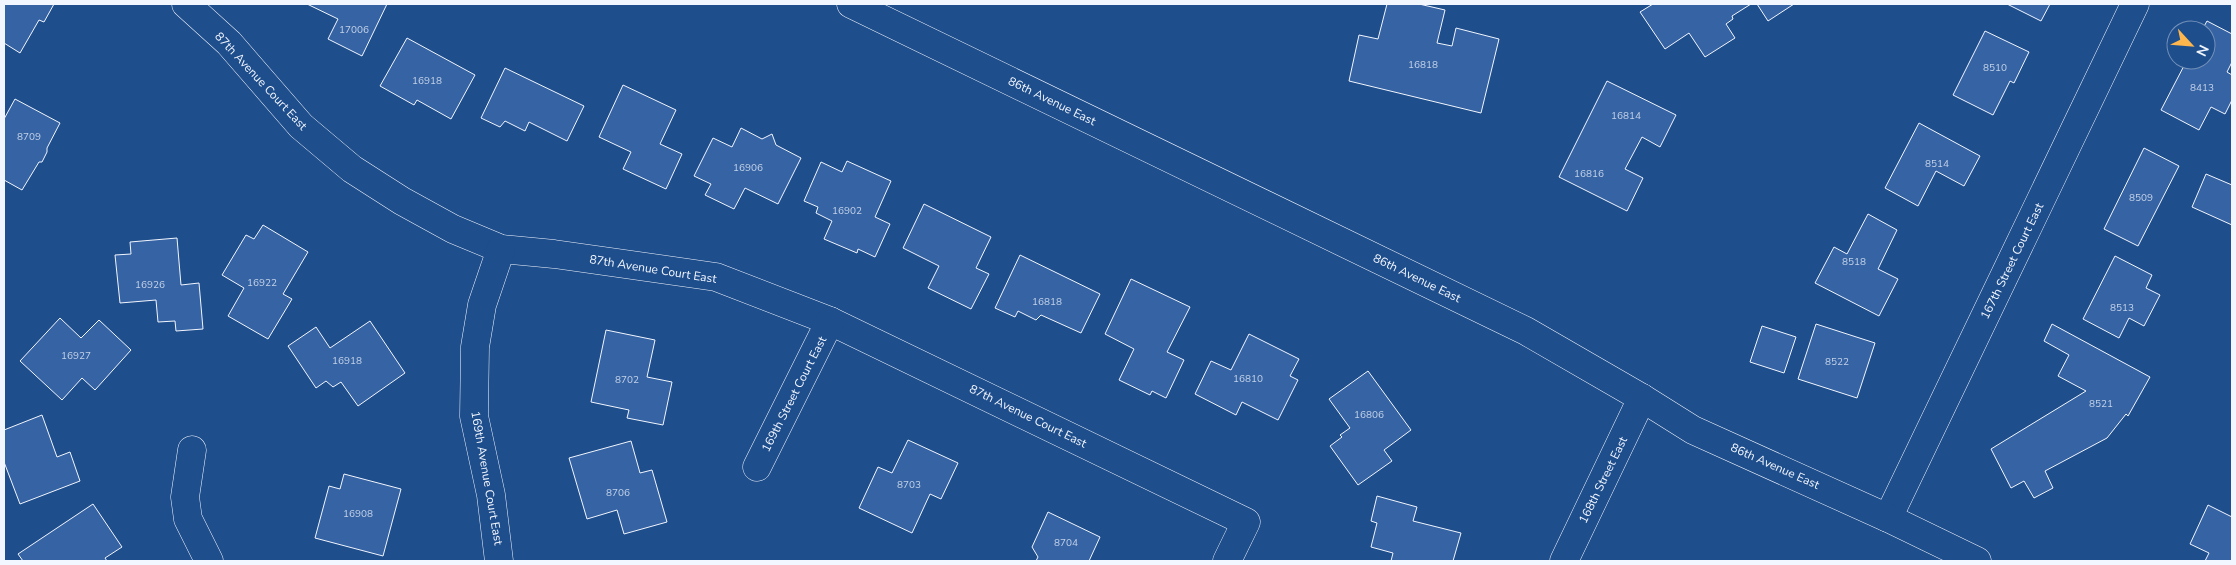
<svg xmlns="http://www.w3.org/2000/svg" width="2236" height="565" font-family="'Nunito Sans',sans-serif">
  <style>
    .building { fill: #3563a3; stroke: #f2f6ff }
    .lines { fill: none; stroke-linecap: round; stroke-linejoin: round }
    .minor-casing { stroke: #f2f6ff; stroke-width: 29 }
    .tertiary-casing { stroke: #f2f6ff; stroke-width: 29 }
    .minor { stroke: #1f4e8c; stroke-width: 28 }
    .tertiary { stroke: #1f4e8c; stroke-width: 28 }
    .labels { text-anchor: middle; stroke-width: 4; stroke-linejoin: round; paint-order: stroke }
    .number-label { font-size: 10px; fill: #c3d1e8 }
    .street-label { font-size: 12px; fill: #f2f6ff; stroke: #1f4e8c }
  </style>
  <rect width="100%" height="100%" fill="#1f4e8c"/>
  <!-- building -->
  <g class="building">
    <path d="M4,4h50l-10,18 -5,-2 -19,33 -16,-10z"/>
    <path d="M307,4h80l-25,52 -34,-17 10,-20z"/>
    <path d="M1387,4h32l26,6 -8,33 15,3 4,-18 43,11 -18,74 -132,-32 10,-46 19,4z"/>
    <path d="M1653,4h98l-19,12 1,3 -7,5 9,14 -30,19 -16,-24 -24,16 -25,-37z"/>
    <path d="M1757,4h37l-26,17z"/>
    <path d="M2007,4h43l-9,17z"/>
    <path d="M2207,21l25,13v28l-5,10 5,3v25l-7,14 -14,-7 -12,23 -38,-20 26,-50h19v-30h-4z"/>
    <path d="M1985,31l44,21 -15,31 -4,-2 -17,34 -40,-20z"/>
    <path d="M407,38l68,37 -24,44 -34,-19 -3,5 -34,-19z"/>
    <path d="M505,68l79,38 -17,35 -38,-19 -4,9 -20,-10 -5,6 -19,-9z"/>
    <path d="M1607,81l69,34 -16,32 -18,-10 -17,32 18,9 -16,33 -68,-34z"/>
    <path d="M623,85l53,25 -16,34 22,10 -16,35 -43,-20 8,-17 -32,-15z"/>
    <path d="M15,99l45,24 -13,25v4l-5,10h-3l-17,28 -18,-10v-61z"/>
    <path d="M1919,123l61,33 -16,30 -28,-15 -18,35 -33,-18z"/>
    <path d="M741,128l21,11 10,-5 4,11 25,13 -23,46 -33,-16 -11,21 -29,-14 6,-11 -17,-8 19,-38 19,9z"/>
    <path d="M2144,148l35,18 -41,80 -34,-17z"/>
    <path d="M847,161l44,20 -16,36 15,7 -15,33 -17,-8 -1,4 -33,-14 8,-18 -16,-8 2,-6 -14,-6 17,-39 21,10z"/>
    <path d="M2206,174l26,11v40l-40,-18z"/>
    <path d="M924,204l67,33 -15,31 13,6 -18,35 -43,-21 11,-22 -36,-18z"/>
    <path d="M1868,214l29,16 -19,39 20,10 -19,37 -64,-33 19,-36 13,7z"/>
    <path d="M263,225l45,27 -25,42 9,5 -24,40 -40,-23 16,-28 -22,-13 24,-40 8,4z"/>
    <path d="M177,238l4,47 18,-2 4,46 -27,2 -1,-10 -17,1 -2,-22 -36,3 -5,-48 16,-1 -1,-12z"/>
    <path d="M1020,255l80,39 -19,39 -40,-18 -5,5 -18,-9 -3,6 -20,-9z"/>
    <path d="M2115,256l37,19 -6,13 14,7 -16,31 -15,-8 -10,20 -36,-19z"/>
    <path d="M1131,279l59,28 -23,45 17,8 -18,38 -14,-7 -2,4 -31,-15 15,-31 -29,-15z"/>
    <path d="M60,318l21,20 18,-18 32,30 -36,40 -13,-12 -20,22 -42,-39z"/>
    <path d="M370,321l35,52 -47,33 -17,-24 -8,5 -7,-6 -10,7 -28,-42 28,-19 14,21z"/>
    <path d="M1816,324l59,19 -18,55 -59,-19z"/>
    <path d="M2052,324l98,53 -22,39 -2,-2 -19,24 -62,33 8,17 -19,10 -10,-17 -13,7 -20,-39 95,-58 -28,-15 11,-21 -25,-14z"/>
    <path d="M1762,326l34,11 -12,36 -34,-11z"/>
    <path d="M606,330l49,10 -8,37 25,5 -9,43 -36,-7 2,-8 -38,-8z"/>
    <path d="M1249,334l50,25 -9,17 8,4 -20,40 -36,-18 -6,13 -41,-21 16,-33 20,9z"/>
    <path d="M1368,371l43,59 -27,20 8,11 -34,24 -28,-39 12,-9 -2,-2 10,-7 -21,-29z"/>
    <path d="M42,415l15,42 13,-5 10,29 -60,23 -16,-42v-32z"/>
    <path d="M908,440l50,23 -17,36 -11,-5 -18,39 -53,-25 19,-41 14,6z"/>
    <path d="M631,441l9,32 12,-3 15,52 -43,12 -7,-24 -30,9 -18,-61z"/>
    <path d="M344,474l57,15 -18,67 -68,-18 14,-52 11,3z"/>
    <path d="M1377,496l40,11 -4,14 48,12 -8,28h-62l2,-8 -22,-6 6,-24 -6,-2z"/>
    <path d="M93,504l29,43 -17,11 2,3h-84l-5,-7z"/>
    <path d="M2208,505l24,12v44h-27l4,-8 -19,-9z"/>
    <path d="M1048,512l52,25 -11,24h-53l2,-4 -6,-10z"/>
  </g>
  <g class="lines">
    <defs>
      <g id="minor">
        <path d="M186,4l43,39 72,83 51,43 50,32 51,28 48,20 53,5 162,23 114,44 416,201 -19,39"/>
        <path d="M851,4l675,327 116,67"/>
        <path d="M192,450l-7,47 3,22 21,42"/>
        <path d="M757,467l73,-146"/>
        <path d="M1888,518l247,-514"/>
        <path d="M499,561l-8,-66 -17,-79 1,-69 7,-42 19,-56"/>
      </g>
      <path id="tertiary" d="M1564,561l78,-163 51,32 195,88 89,43"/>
    </defs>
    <!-- minor casing -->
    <use href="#minor" class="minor-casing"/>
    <!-- tertiary casing -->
    <use href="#tertiary" class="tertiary-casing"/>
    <!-- minor -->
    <use href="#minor" class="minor"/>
    <!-- tertiary -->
    <use href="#tertiary" class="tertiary"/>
  </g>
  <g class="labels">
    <!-- number labels -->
    <g class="number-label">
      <text x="354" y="33">17006</text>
      <text x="1423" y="68">16818</text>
      <text x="1995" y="71">8510</text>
      <text x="427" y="84">16918</text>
      <text x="2202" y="91">8413</text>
      <text x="1626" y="119">16814</text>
      <text x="29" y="140">8709</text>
      <text x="1937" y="167">8514</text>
      <text x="748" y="171">16906</text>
      <text x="1589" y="177">16816</text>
      <text x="2141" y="201">8509</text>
      <text x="847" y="214">16902</text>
      <text x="1854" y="265">8518</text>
      <text x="262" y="286">16922</text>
      <text x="150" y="288">16926</text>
      <text x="1047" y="305">16818</text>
      <text x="2122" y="311">8513</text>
      <text x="76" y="359">16927</text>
      <text x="347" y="364">16918</text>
      <text x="1837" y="365">8522</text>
      <text x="1248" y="382">16810</text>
      <text x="627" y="383">8702</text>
      <text x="2101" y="407">8521</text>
      <text x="1369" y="418">16806</text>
      <text x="909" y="488">8703</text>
      <text x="618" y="496">8706</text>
      <text x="358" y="517">16908</text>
      <text x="1066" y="546">8704</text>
    </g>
    <!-- street labels -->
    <g class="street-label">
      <text transform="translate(261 81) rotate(47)" y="4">87th Avenue Court East</text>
      <text transform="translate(1052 101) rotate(26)" y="4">86th Avenue East</text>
      <text transform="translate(2012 261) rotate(-64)" y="4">167th Street Court East</text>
      <text transform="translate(653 269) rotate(9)" y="4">87th Avenue Court East</text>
      <text transform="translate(1417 278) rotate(26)" y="4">86th Avenue East</text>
      <text transform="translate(794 394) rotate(-63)" y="4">169th Street Court East</text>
      <text transform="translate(1028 416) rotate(26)" y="4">87th Avenue Court East</text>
      <text transform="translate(1775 466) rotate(24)" y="4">86th Avenue East</text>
      <text transform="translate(487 478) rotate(80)" y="4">169th Avenue Court East</text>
      <text transform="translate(1603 480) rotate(-64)" y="4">168th Street East</text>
    </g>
  </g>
  <!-- border -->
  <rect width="2236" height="565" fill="none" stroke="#f2f6ff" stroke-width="10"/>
  <!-- north arrow -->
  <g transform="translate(2191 45) rotate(116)"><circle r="24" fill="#1f4e8c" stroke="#7391ba"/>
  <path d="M0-4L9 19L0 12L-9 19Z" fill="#ffb74d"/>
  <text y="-8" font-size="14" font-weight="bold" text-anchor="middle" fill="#f2f6ff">N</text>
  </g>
</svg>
